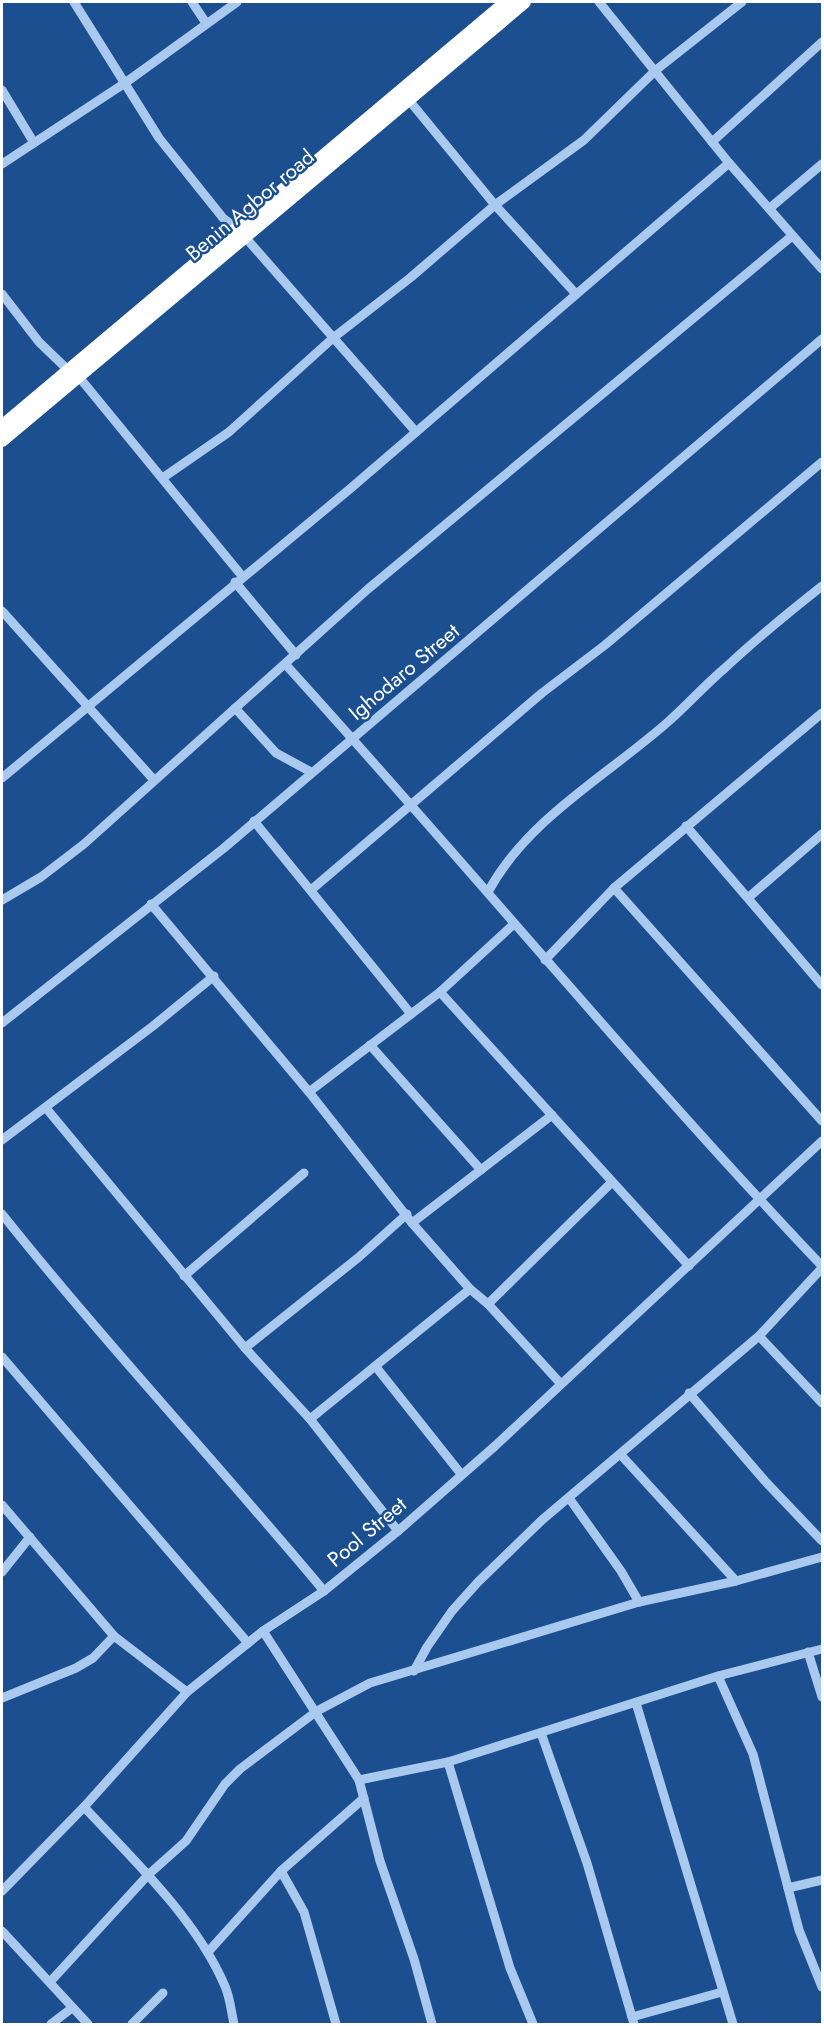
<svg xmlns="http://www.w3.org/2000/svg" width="824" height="2026" font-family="Jost,sans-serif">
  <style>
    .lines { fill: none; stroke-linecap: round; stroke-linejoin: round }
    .minor { stroke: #a9c9ee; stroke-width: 9 }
    .highway { stroke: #fff; stroke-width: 14 }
    .labels { text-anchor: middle; stroke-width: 5; stroke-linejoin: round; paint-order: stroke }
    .street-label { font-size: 21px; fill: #fff; stroke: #1b4f8f }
  </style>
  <rect width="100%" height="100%" fill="#1b4f8f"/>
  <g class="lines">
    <!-- minor -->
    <g class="minor">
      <path d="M74,2l85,136 64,80 13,10"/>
      <path d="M192,2l14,21"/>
      <path d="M599,2l130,161 93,106"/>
      <path d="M2,90l32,53"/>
      <path d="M408,99l87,106 81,89"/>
      <path d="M712,142l110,-100"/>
      <path d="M2,164l123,-81 112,-81"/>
      <path d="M770,208l52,-44"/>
      <path d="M245,237l171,195"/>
      <path d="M2,294l37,48 29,28"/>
      <path d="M79,377l163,199"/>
      <path d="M164,477l65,-45 104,-94 77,-60 85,-73 89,-65 72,-70 86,-68"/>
      <path d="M235,582l61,73"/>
      <path d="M2,611l152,169"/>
      <path d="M286,665c181,199 351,406 536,601"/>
      <path d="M235,708l41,45 35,19"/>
      <path d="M2,778l349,-290 378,-325"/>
      <path d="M254,821l157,193"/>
      <path d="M686,826l136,159"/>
      <path d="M614,888l208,233"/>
      <path d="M311,890l231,-197 63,-48 217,-183"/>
      <path d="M488,892c40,-74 119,-116 181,-171 19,-17 36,-36 56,-53 31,-29 64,-56 97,-82"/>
      <path d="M749,897l73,-63"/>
      <path d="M2,900l39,-23 43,-33 284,-255 424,-353"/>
      <path d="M151,904l158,188 103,131 58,66 18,15 73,80"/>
      <path d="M545,960l69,-72 208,-175"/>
      <path d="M440,992l249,274"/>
      <path d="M2,1023l222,-175 598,-509"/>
      <path d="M370,1045l111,125"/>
      <path d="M309,1092l131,-100 74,-68"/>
      <path d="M46,1108l199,240 65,71 88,112"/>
      <path d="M2,1140l151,-114 61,-50"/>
      <path d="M2,1214c103,129 216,250 322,377"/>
      <path d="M412,1223l140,-108"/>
      <path d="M184,1276l120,-103"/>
      <path d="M488,1304l124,-122"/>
      <path d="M759,1336l63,67"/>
      <path d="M245,1348l114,-91 48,-43"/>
      <path d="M2,1357l246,286"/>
      <path d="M376,1367l85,107"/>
      <path d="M689,1393l76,88 57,60"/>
      <path d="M310,1419l160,-130"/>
      <path d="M621,1455l115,126"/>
      <path d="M569,1498l52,73 18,31"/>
      <path d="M2,1505l112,131 73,56"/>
      <path d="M2,1572l28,-35"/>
      <path d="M263,1631l96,149 21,81 34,98 18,65"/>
      <path d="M808,1652l14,45"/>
      <path d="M414,1671l13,-24 25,-36 26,-29 64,-62 217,-184 63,-68"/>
      <path d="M718,1676l35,78 46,176 23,57"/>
      <path d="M2,1698l74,-30 17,-10 21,-22"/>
      <path d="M636,1703l97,321"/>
      <path d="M541,1733l46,130 47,161"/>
      <path d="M448,1762l62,206 23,56"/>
      <path d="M359,1780l89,-18 270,-86 104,-27"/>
      <path d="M84,1807c48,51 112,112 140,177 6,12 7,27 10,40"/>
      <path d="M281,1871l23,41 32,112"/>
      <path d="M788,1888l34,-8"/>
      <path d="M2,1891l82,-84 103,-115 76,-61 61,-40 74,-60 97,-85 327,-305"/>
      <path d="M2,1931l86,93"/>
      <path d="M208,1952l73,-81 83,-73"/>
      <path d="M50,1982l98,-107 38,-34 39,-57 15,-15 77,-58 53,-28 269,-81 97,-21 86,-24"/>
      <path d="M632,2017l90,-25"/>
      <path d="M51,2024l21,-16"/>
      <path d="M132,2024l31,-31"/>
    </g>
    <!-- highway -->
    <g class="highway">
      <path d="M2,427l505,-425"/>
      <path d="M2,440l522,-438"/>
    </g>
  </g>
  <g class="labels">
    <!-- street labels -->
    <g class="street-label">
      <text transform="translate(250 205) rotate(-40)" y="7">Benin Agbor road</text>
      <text transform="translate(404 672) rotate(-40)" y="7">Ighodaro Street</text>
      <text transform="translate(367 1532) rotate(-40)" y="7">Pool Street</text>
    </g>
  </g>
  <!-- border -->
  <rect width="824" height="2026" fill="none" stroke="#ffffff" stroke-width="6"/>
</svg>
